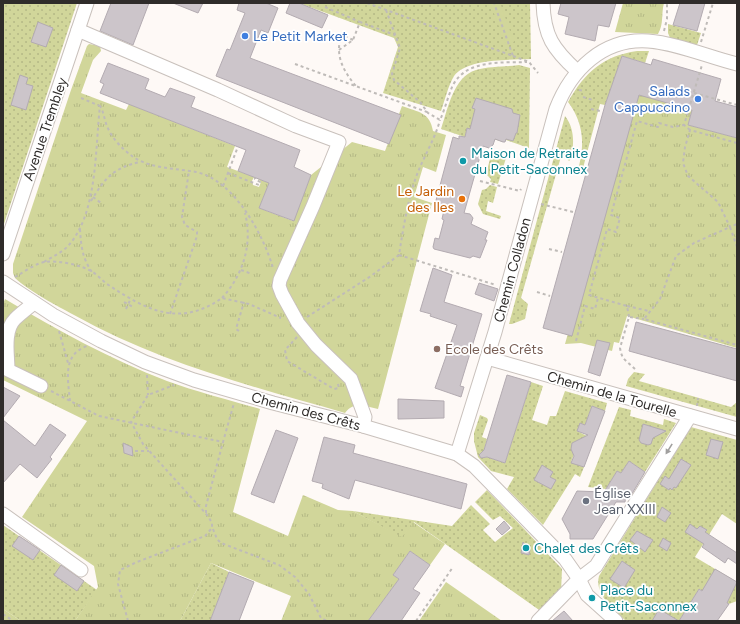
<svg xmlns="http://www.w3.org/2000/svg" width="740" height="624" font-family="Figtree,sans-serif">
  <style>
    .grass { fill: url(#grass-dots) }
    .park { fill: url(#park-tufts) }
    .pitch { fill: #d1d69a }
    .building { fill: #ccc5ca; stroke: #b3abb1 }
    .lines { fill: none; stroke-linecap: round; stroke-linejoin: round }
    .minor-casing { stroke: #c9c1bc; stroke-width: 15 }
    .path { stroke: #bfbbb8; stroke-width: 2; stroke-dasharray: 3 3; stroke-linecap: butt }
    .minor { stroke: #fff; stroke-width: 13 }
    .oneway { fill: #a1a09f }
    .shop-dot { fill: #3f7fe0; stroke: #fff; stroke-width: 1.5 }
    .culture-dot { fill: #0f9aa8; stroke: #fff; stroke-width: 1.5 }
    .food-dot { fill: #e8710a; stroke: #fff; stroke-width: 1.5 }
    .education-dot { fill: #8d6e63; stroke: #fff; stroke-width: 1.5 }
    .worship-dot { fill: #6b7280; stroke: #fff; stroke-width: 1.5 }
    .labels { text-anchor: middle; stroke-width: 3.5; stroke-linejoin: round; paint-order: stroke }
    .shop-label { font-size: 14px; fill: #366cbe; stroke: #fff; text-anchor: start }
    .street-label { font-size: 14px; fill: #2f2c2a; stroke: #fff }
    .culture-label { font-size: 14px; fill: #0d838f; stroke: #fff; text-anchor: start }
    .food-label { font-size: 14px; fill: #c56008; stroke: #fff; text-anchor: end }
    .education-label { font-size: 14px; fill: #785e54; stroke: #fff; text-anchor: start }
    .worship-label { font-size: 14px; fill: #5b616d; stroke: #fff; text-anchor: start }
  </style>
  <defs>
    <pattern id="grass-dots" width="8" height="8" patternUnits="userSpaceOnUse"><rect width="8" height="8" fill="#d1d69a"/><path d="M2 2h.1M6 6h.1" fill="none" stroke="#b4b885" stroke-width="1.8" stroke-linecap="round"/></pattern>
    <pattern id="park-tufts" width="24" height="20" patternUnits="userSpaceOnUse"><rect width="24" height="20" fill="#d1d69a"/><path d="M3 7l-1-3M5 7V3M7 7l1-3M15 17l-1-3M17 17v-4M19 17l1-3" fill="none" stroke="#b4b885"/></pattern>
  </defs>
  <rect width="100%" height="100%" fill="#fef9f6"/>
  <!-- grass -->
  <g class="grass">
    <path d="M3,3h74l-74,224z"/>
    <path d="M299,3h231l1,56c-20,1 -64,-1 -77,17 -6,10 -9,24 -13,35l-58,-18 15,-46 -4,-9z"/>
    <path d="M668,24l33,9 -4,12 -27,-7 -2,-5z"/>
    <path d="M637,51h12l-4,12 -23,-7 -12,37 26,14 -29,-8 -2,6 -5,-1 -17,64 -4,-2c6,-23 4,-44 -11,-64 17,-30 35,-46 69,-51z"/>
    <path d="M519,65l11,3 -1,80 -23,-8 -3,2 -34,-11 -2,-2 -2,8 -24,-8c7,-20 12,-52 35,-59 13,-4 30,-3 43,-5z"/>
    <path d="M565,116c10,13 9,28 6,43l-2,2 -7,-8 -41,145 7,6 -3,15 -13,5h-3z"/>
    <path d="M500,154l6,4 -8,26 -8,-2 1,-3 -5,-5 4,-15z"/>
    <path d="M490,185l7,2 -4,16 -5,-2 -2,10 15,5 -1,3 -17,-5 -5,-10 4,-14 4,-1z"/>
    <path d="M634,372l11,2 -6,7 92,26 6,-5v15l-111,-31 2,-7z"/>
    <path d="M531,382l12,4 -11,34 15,5 3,-9h6l9,-25 42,12 -2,8 -13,-5 -7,19 -5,-1 -3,7 10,5 -9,8 -7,18 13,5 -4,10 -5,-3 -32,51 -36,-36 7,-12 -23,-6 -13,-14 -4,-16v-8l6,-18 7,3 1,2 -6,17 5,2 -3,11 -4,5 1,3 6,-1 18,6z"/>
    <path d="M619,407l12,3 -1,6 33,9 1,-6 12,4 -31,49 -16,-11 -8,12 -4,-2 -11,18 -18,-2z"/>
    <path d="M691,427l46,13v84l-15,-10 -27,43 42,25v19l-8,3 -30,-15 -20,32h-53c-12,-11 -32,-27 -27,-45z"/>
    <path d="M487,490l75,79 -1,23 -19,20 -128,-90 -12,16 -49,-27 99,15 19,-21 19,19 -7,6 12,12 18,-14 -13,-12 -7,4 -18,-18z"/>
    <path d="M3,525l94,65 -22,31h-54l-18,-12z"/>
    <path d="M211,563l18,9 -19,49h-30z"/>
  </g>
  <!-- park -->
  <g class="park">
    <path d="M623,3h41c-3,11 0,21 -6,31l-43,-2z"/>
    <path d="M89,44l11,2 1,5 -8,9 -12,33 45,17 3,-6 106,42 -8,21 27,10 -2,4 1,4 6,2 2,-5 -4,-4 12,5 -10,25 34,13 18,-46 41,-33 33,9 17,-45c16,6 28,6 31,25l13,4 -10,37 -13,-5 -9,30 18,6 -54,206c-14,-3 -24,-8 -33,4 -94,-27 -185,-50 -271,-98 -17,-9 -45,-24 -59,-37l-2,-5v-9l58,-174 16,-44z"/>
    <path d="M636,93l56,17 -4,15 49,13v210l-110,-32 -8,27 -5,-1 -2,9 -31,-8 -16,1z"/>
    <path d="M5,299c52,31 105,60 162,82 30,11 62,19 93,28l-27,103 55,24 15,-41 35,15 15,1 49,26 11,-15 32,22 -15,21 -20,-14 -17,24 6,4 -31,42h-87l10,-25 -80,-33 -31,58h-105l23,-34 -4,-21 -72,-49 65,-96 -84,-41v-76z"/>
    <path d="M446,582l56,39h-83z"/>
    <path d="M3,609l18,12h-18z"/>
  </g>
  <!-- pitch -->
  <path class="pitch" d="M490,3h10l14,39 -8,3z"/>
  <!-- building -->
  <g class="building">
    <path d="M111,3h38l-16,42 -33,-14z"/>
    <path d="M173,3h30l-5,10z"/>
    <path d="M239,3h27l12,5 -10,25 -7,-3 -11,28 151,57 -12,29 -173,-68 11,-27 3,1 15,-37 -8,-3z"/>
    <path d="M290,3h9l29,12 -6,13 -36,-15z"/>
    <path d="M561,3h55l-7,24 -11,-2 -3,16 -30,-7 4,-17 -11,-3z"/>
    <path d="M680,3h25l-8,28 -24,-6z"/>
    <path d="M38,22l15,6 -7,19 -15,-5z"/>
    <path d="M622,56l29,9 2,-6 68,20 -6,22 22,6v31l-49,-13 4,-15 -53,-15 -67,241 -29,-8 62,-223z"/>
    <path d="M108,63l41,16 -4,10 20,8 5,-9 25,9 -4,10 109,43 -6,17 17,8 -17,46 -35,-13 10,-25 -31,-12 8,-21 -146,-57 4,-9 -4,-2z"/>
    <path d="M20,75l8,3 -2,6 7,2 -7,24 -15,-5z"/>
    <path d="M476,98l36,11 1,4 7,2 -3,18h-1l-3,8 -7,-2 -1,3h-2l-8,-3 -2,6 -4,3 -6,-2 -19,67 6,1 3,4 -2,6 17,8 -3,8h2l-7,18 -7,-2 -3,2 -36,-9 -1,-2 2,-9 4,1 5,-19 -2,-1 2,-9 -5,-1 1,-3 -5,-2 18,-67 6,2v-3l6,1 2,-9 3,1 5,-20 -3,-1z"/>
    <path d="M433,268l19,7 -8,27 38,12 -22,72 4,1 -3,10 -26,-9 22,-63 -27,-9 1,-2 -11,-3z"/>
    <path d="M479,283l19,6 -4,12 -19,-7z"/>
    <path d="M636,322l101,27v32l-108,-30z"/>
    <path d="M597,340l13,3 -10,33 -12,-4z"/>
    <path d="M507,375l24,7 -26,81 -18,-6 -6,1 -2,-3 5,-5z"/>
    <path d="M3,387l17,9 -17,22z"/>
    <path d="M398,399l46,2v17l-46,1z"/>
    <path d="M592,406l13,5 -21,56 -13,-4 3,-7 -3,-7 1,-6 16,-8 -11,-4 3,-8 5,2z"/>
    <path d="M3,420l32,26 15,-22 16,11 -16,22 2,2 -15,19 -17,-14 -17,19z"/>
    <path d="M643,424l23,7 -13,7 -2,6 -3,1 -7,-2 -2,-3z"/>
    <path d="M276,430l22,8 -24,65 -23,-9z"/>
    <path d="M324,437l31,8 -2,8 114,31 -6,25 -106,-29 -6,19 -27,-11 1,-4 -11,-3z"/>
    <path d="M711,439l12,3 -5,17 -12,-4z"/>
    <path d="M123,443l9,4 1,9 -9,-3z"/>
    <path d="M681,459l10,6 -15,23 -2,-1 -2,3 -2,-2 -1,2 -9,-6 5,-8 4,3z"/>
    <path d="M629,461l16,11 -15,25 -4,-3 -1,8h-9l-23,37h-23v-5l-8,-15 15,-28 27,1 13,-21 4,2z"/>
    <path d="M542,465l11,7 -3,5 6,3 -5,9 -17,-9z"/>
    <path d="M662,507l9,6 -6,9 -8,-5z"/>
    <path d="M504,521l6,7 -8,7 -6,-6z"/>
    <path d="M690,524l7,5 3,-3 7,4 -2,2 32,21v11l-9,-6 -3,5 -23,-16 2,-3 -19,-12z"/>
    <path d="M637,531l16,9 -8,12 -15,-12z"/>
    <path d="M19,536l21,14 -7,10 -21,-14z"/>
    <path d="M663,538l8,5 -4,8 -8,-5z"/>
    <path d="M523,542l7,7 -1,6 -8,-2z"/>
    <path d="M410,551l20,14 -17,24 7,4 -19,28h-33l31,-42 -6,-4z"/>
    <path d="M622,561l13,9 -11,18 -14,-9z"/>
    <path d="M61,565l23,16 -7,10 -23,-16z"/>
    <path d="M715,569l22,13 -10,21 2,1 -12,17h-65l7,-12 20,12 20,-32 3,2z"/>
    <path d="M229,572l25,10 -15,39h-29z"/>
    <path d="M564,611l9,10h-21z"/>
  </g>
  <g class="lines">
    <defs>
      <g id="minor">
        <path d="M543,3c1,33 10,46 34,68"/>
        <path d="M78,30l140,60 78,36 43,16 -26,64 -33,74 -1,6 3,8 16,29 18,22 35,34 14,38 -2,9"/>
        <path d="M3,254l84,-251"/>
        <path d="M3,282l50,33 48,26 44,21 49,18 79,23 90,23 94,28 17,12 91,93 14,20 8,16 29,26"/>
        <path d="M34,303c-6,5 -13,10 -19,16 -12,12 -7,36 -7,51l33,16"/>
        <path d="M487,358l250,71"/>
        <path d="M457,454l38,-122 61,-223c15,-39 47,-71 92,-68 28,2 61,16 89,23"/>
        <path d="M3,514l78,56"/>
        <path d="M538,621l41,-42 17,-13 94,-150"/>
      </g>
    </defs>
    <!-- minor casing -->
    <use href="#minor" class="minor-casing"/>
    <!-- path -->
    <g class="path">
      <path d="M367,3l146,53 -19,-53"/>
      <path d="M325,7l35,15"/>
      <path d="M386,10l14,38 -8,26 2,6 26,22 8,11 12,7c5,-11 8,-24 13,-35 14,-26 49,-22 74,-23"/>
      <path d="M664,31l3,-12v-16"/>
      <path d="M353,40l-11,-6c-8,20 1,37 14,52"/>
      <path d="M701,42l12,-39"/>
      <path d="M339,50l14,-10 7,-18 35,13"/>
      <path d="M513,56l16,6 9,11"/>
      <path d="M295,64l132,48"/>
      <path d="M579,90l5,1"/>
      <path d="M694,93l43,12"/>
      <path d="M583,97l10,3"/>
      <path d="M81,98l19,8"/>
      <path d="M591,109l9,2"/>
      <path d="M690,130l-6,-5 18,-60"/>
      <path d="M737,143l-47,-13 -5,17 -2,16 5,13 30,26 12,25 7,-3"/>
      <path d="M571,170l12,3"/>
      <path d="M228,173l31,12 1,-3 -5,-3v-1"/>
      <path d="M480,181l40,10 1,-2"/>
      <path d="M223,186l14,-37"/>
      <path d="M93,197l8,6"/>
      <path d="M91,201c14,-23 22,-33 49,-39"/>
      <path d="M541,204l32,8"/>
      <path d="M80,229c1,16 2,29 12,43"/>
      <path d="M737,247l-7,-20 -36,16 -18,13 -16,43 -16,20 93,26"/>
      <path d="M549,249l13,3"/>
      <path d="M399,255l97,30"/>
      <path d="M44,262c8,-5 17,-9 23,-15 31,-32 28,-99 33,-141 4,6 4,13 7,20 4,11 15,23 25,30 18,13 43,12 64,16 38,8 67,62 77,96"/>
      <path d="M241,270l11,4"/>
      <path d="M15,277c9,-5 21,-14 30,-15 14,-2 36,3 48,10 5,4 9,8 14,12 39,26 72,44 115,14l27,6 32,14"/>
      <path d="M537,292l13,4"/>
      <path d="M222,298c21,-23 31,-54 23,-85"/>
      <path d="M124,302l9,5"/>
      <path d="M627,306l22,5"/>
      <path d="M126,309l5,-11"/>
      <path d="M170,314l27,-78v-4l-12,-7 -3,-8 7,-46"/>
      <path d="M307,317l64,-41 28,-21c4,-25 8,-51 16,-75 7,-21 19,-38 25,-60"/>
      <path d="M629,317l-2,-11 -38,-11 18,-66 9,3 4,-14 -9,-3 26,-94 21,6 1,-4 14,4 11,-2"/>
      <path d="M59,331l9,32"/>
      <path d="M239,331l-3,-2 8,-27"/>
      <path d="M297,337l-12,13 2,11 47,28 5,-1 -1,-4"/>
      <path d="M576,341l9,-35 10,3 3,-11"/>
      <path d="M635,369l-12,-11 -2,-5 -1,-5 9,-31 15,2"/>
      <path d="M147,375l1,20"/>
      <path d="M51,391l48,25 124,26 11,-39"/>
      <path d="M70,401c-2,-22 -8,-46 17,-55"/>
      <path d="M697,406l1,-8"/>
      <path d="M135,451h14"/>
      <path d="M206,513v-7l17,-64"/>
      <path d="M213,529l4,10 4,4 58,22 16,12 14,17 12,24 6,3"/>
      <path d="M3,614l10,7"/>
      <path d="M128,621l-10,-37 2,-14 17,-8 68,-26 7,-8v-5l-4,-7 -65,-72 -12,-22 17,-27 26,-10"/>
      <path d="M416,621l37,-54"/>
    </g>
    <!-- minor -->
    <use href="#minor" class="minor"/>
  </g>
  <!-- one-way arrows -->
  <defs><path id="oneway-solid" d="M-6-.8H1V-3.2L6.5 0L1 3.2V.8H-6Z"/></defs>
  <use class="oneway" href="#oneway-solid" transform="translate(669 449) rotate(122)"/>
  <!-- markers -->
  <g class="shop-dot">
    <circle cx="245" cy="36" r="4"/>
    <circle cx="698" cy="99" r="4"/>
  </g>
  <g class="culture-dot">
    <circle cx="463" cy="161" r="4"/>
    <circle cx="526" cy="548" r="4"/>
    <circle cx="592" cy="598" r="4"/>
  </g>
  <circle class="food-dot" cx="462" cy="199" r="4"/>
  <circle class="education-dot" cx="437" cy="349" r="4"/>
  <circle class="worship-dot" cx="586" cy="501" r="4"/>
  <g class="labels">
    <!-- shop labels -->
    <g class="shop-label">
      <text x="253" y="41">Le Petit Market</text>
      <text x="690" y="96" text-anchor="end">Salads<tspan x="690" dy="16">Cappuccino</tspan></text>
    </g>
    <!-- street labels -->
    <g class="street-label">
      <text transform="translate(45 129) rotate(-71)" y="5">Avenue Trembley</text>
      <text transform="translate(512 270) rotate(-75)" y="5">Chemin Colladon</text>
      <text transform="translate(612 394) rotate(16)" y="5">Chemin de la Tourelle</text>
      <text transform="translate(306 411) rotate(15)" y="5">Chemin des Crêts</text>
    </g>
    <!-- culture labels -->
    <g class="culture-label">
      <text x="471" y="158">Maison de Retraite<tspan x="471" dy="16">du Petit-Saconnex</tspan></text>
      <text x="534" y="553">Chalet des Crêts</text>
      <text x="600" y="595">Place du<tspan x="600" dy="16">Petit-Saconnex</tspan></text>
    </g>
    <!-- food labels -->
    <g class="food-label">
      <text x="454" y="196">Le Jardin<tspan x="454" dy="16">des Iles</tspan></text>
    </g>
    <!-- education labels -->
    <g class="education-label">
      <text x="445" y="354">Ecole des Crêts</text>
    </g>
    <!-- worship labels -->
    <g class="worship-label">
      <text x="594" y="498">Église<tspan x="594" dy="16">Jean XXIII</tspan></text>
    </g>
  </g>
  <!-- border -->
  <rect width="740" height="624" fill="none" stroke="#2f2c2a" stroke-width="8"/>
</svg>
